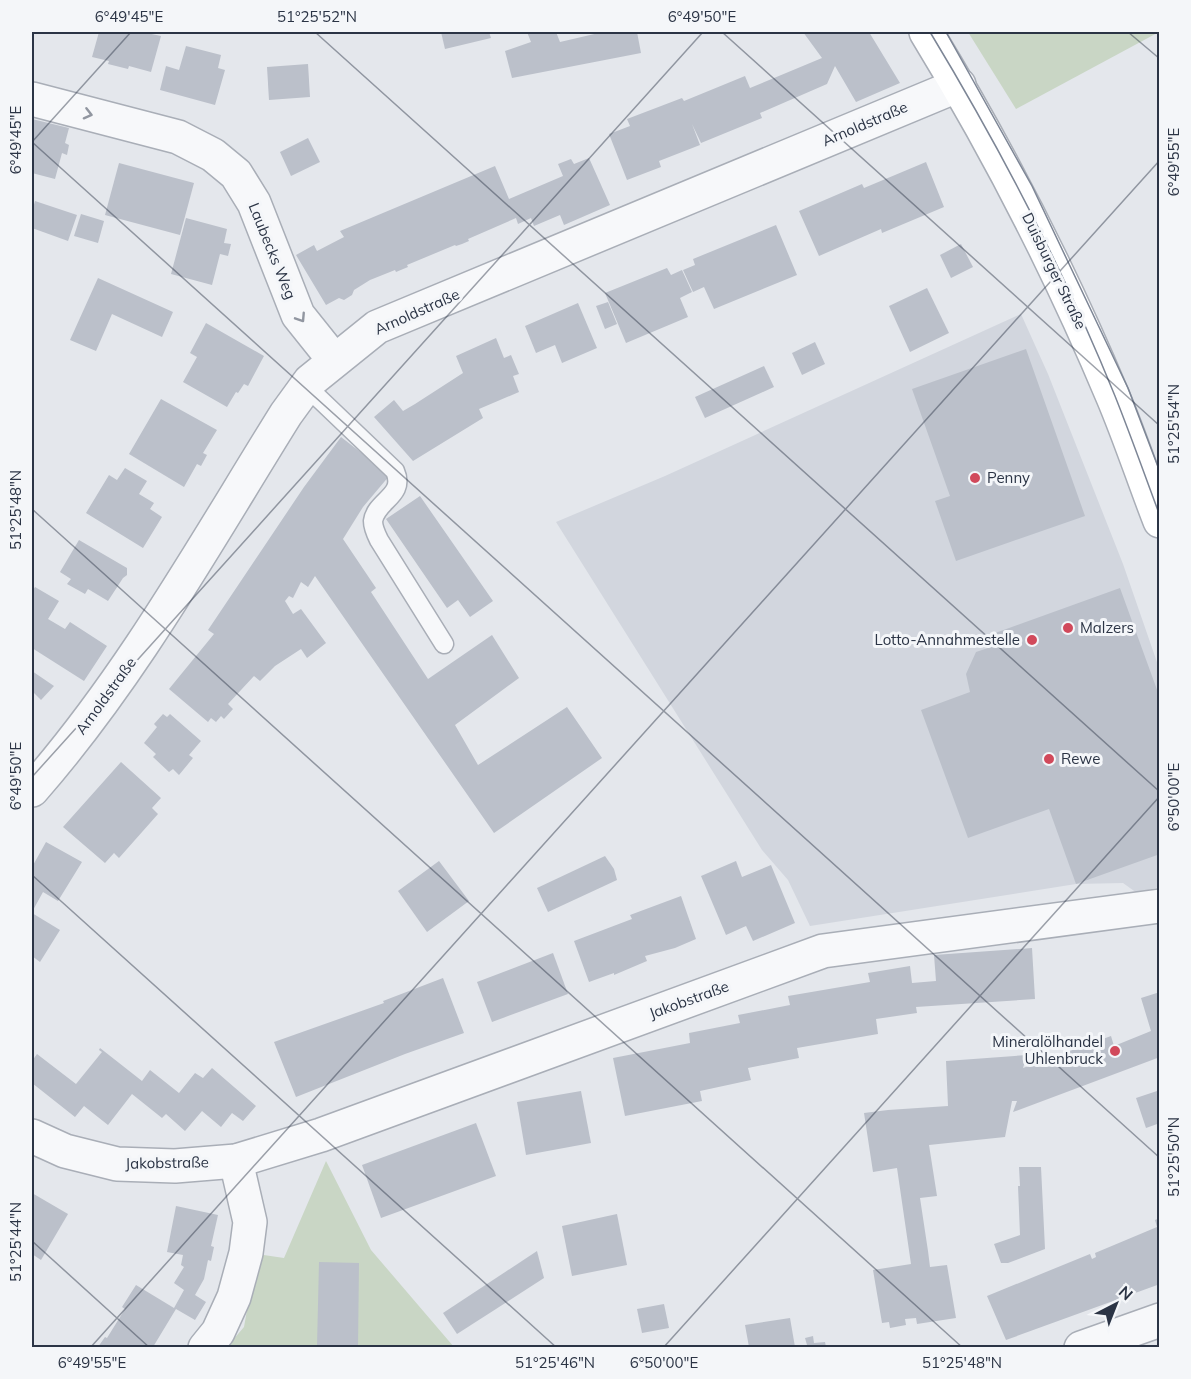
<svg xmlns="http://www.w3.org/2000/svg" width="1191" height="1379" font-family="Mulish,sans-serif">
  <style>
    .built { fill: #d2d6de }
    .green { fill: #c9d6c5 }
    .building { fill: #bbc0ca }
    .lines { fill: none; stroke-linecap: round; stroke-linejoin: round }
    .lane-casing { stroke: #a9aeb7; stroke-width: 21 }
    .street-casing { stroke: #a9aeb7; stroke-width: 36 }
    .secondary-casing { stroke: #a9aeb7; stroke-width: 36 }
    .lane { stroke: #f7f8fa; stroke-width: 18 }
    .street { stroke: #f7f8fa; stroke-width: 33 }
    .secondary { stroke: #fff; stroke-width: 33 }
    .tram { stroke: #7d8696; stroke-width: 1.5 }
    .oneway { stroke: #9196a0 }
    .ticks { fill: none; stroke: #2b3445; stroke-width: 1.5; stroke-opacity: 0.45 }
    .poi-dot { fill: #d1495b; stroke: #f4f6f9; stroke-width: 2 }
    .labels { text-anchor: middle; stroke-width: 6; stroke-linejoin: round; paint-order: stroke }
    .street-label { font-size: 15px; fill: #2b3445; stroke: #f4f6f9 }
    .poi-label { font-size: 15px; fill: #2b3445; stroke: #f4f6f9; text-anchor: start }
    .neatline { fill: none; stroke: #2b3445; stroke-width: 2 }
    .ticks-label { font-size: 15px; text-anchor: middle; fill: #2b3445 }
  </style>
  <rect width="100%" height="100%" fill="#e4e7ec"/>
  <!-- built -->
  <path class="built" d="M1021,314l27,60 75,190 36,104v219l-22,6 -14,-10 -47,1 -266,42 -22,-46 -26,-30 -206,-328 109,-46z"/>
  <!-- green -->
  <g class="green">
    <path d="M968,32h191l-143,77z"/>
    <path d="M326,1161l45,89 83,97 -228,1 18,-21 13,-73 27,4z"/>
  </g>
  <!-- building -->
  <g class="building">
    <path d="M99,32h43l19,4 -10,36 -22,-6 -1,3 -20,-5 1,-3 -17,-4z"/>
    <path d="M441,32h48l2,6 -46,11z"/>
    <path d="M527,32h29l4,10 43,-10h34l4,21 -129,25 -7,-27 26,-9z"/>
    <path d="M803,32h66l31,51 -44,19 -21,-36 -8,18 -67,29 2,5 -61,25 -9,-19 8,21 -41,16 2,6 -34,13 -18,-46 21,-8 -3,-7 55,-21 2,3 61,-25 5,12 72,-30z"/>
    <path d="M186,46l35,9 -3,13 7,2 -10,35 -55,-15 6,-24 13,4z"/>
    <path d="M308,64l2,33 -41,3 -2,-33z"/>
    <path d="M32,119l37,9 -4,15 4,2 -2,10 -5,-2 -7,26 -23,-6z"/>
    <path d="M308,138l12,24 -29,14 -11,-24z"/>
    <path d="M589,158l21,47 -46,20 -4,-10 -26,11 -3,-8 -13,6 -2,-6 -48,21 1,2 -7,3 -6,2 -1,-1 -48,20 1,2 -12,5 -1,-2 -25,10 -16,10 -2,5 -8,5 -5,-2 -13,7 -30,-50 18,-10 3,6 27,-14 -4,-6 155,-65 14,33 54,-23 -5,-12 13,-5 3,5z"/>
    <path d="M926,162l18,45 -62,26 -1,-4 -62,27 -20,-45 63,-27 2,4z"/>
    <path d="M119,163l75,20 -14,52 -75,-20z"/>
    <path d="M35,201l42,14 -9,26 -36,-13v-16z"/>
    <path d="M81,214l23,7 -6,22 -24,-7z"/>
    <path d="M186,218l41,11 -3,14 7,1 -3,12 -8,-2 -8,31 -41,-11z"/>
    <path d="M776,225l21,50 -83,34 -10,-22 -11,5 -10,-22 12,-5 -2,-6z"/>
    <path d="M961,244l12,23 -22,11 -11,-23z"/>
    <path d="M667,268l4,7 11,-5 10,22 -12,6 8,19 -62,26 -21,-50z"/>
    <path d="M98,278l75,34 -11,25 -50,-23 -16,37 -26,-11z"/>
    <path d="M927,288l22,45 -39,19 -21,-46z"/>
    <path d="M608,302l9,22 -12,5 -9,-23z"/>
    <path d="M578,303l19,45 -35,15 -7,-18 -19,8 -11,-27z"/>
    <path d="M206,323l58,33 -16,30 -4,-2 -6,9 -2,-1 -9,15 -44,-25 14,-25 -7,-4z"/>
    <path d="M496,338l8,20 7,-3 8,19 -6,2 6,16 -40,17 4,9 -70,43 -39,-44 20,-17 9,11 12,-7 48,-31 -7,-17z"/>
    <path d="M815,342l10,22 -23,11 -10,-22z"/>
    <path d="M1026,349l59,167 -129,45 -21,-60 15,-5 -38,-107z"/>
    <path d="M764,366l10,21 -69,31 -10,-21z"/>
    <path d="M161,399l56,31 -14,23 4,2 -6,11 -4,-2 -13,23 -55,-33z"/>
    <path d="M341,437l49,38 -27,32 -20,32 33,49 -5,4 57,87 64,-44 27,43 -64,47 23,40 89,-58 35,51 -108,75 -179,-257 -7,11 -7,-5 -8,16 -4,-2 -4,5 8,13 8,-5 25,34 -19,15 -6,-9 -26,17 -15,15 -6,-5 -26,28 5,5 -9,10 -3,-3 -5,6 -5,-4 -3,4 -39,-33 45,-55 -6,-4 96,-143z"/>
    <path d="M125,468l22,13 -8,13 15,9 -4,6 12,8 -19,31 -57,-35 23,-38 8,5z"/>
    <path d="M420,496l73,105 -23,16 -12,-17 -11,8 -61,-89z"/>
    <path d="M79,540l48,28v7l-4,3 -15,23 -20,-12 -3,5 -18,-10 4,-5 -11,-7z"/>
    <path d="M35,587l24,14 -11,18 17,10 5,-7 37,24 -23,35 -52,-33v-56z"/>
    <path d="M1120,588l40,110v156l-84,30 -27,-75 -81,29 -47,-128 49,-18 -4,-18 10,-22 15,-5 -4,-11z"/>
    <path d="M32,671l22,15 -13,14 -9,-9z"/>
    <path d="M163,714l4,3 3,-3 31,27 -12,14 4,3 -14,17 -6,-6 -4,3 -16,-15 3,-3 -12,-11 13,-16 -3,-3z"/>
    <path d="M121,762l40,36 -9,10 6,6 -39,44 -5,-5 -9,10 -42,-36z"/>
    <path d="M46,842l36,20 -24,39 -15,-9 -11,20v-45z"/>
    <path d="M605,856l9,13 3,11 -69,32 -11,-24z"/>
    <path d="M439,861l30,40 -42,31 -29,-41z"/>
    <path d="M736,861l6,16 29,-12 24,58 -42,18 -7,-15 -20,9 -25,-59z"/>
    <path d="M681,896l15,43 -21,9 -30,8 2,5 -33,14v-2l-25,9 -15,-41 58,-22 -2,-4z"/>
    <path d="M32,913l28,17 -20,32 -8,-6z"/>
    <path d="M1032,948l3,51 -119,8 1,6 -41,6 2,15 -81,14 2,10 -51,10 3,12 -51,11 2,10 -77,15 -12,-58 77,-15 -1,-10 51,-10 -2,-8 52,-10 -2,-9 82,-14 -2,-9 42,-7 2,17 24,-2 -2,-26z"/>
    <path d="M553,953l15,41 -76,28 -15,-40z"/>
    <path d="M443,978l21,55 -59,21 -109,43 -22,-55 110,-39 -1,-2z"/>
    <path d="M1160,992v65l-147,55 4,-11h-5l-7,36 -76,8 8,51 -17,2 8,53 2,16 17,-2 9,53 -39,6 -1,-6 -11,1 1,6 -16,3 -1,-6 -7,1 -9,-53 38,-6 -14,-96 -24,4 -9,-59 24,-3 60,-4 -2,-45 81,-6 -4,13 88,-32 3,10 37,-15 -10,-33z"/>
    <path d="M100,1048l42,33 8,-11 29,23 16,-20 8,5 9,-10 44,38 -13,15 -11,-8 -11,14 -19,-16 -17,20 -19,-17 -4,4 -30,-24 -24,31 -24,-19 -9,11 -43,-34v-22l5,-7 39,30 26,-32 -3,-2z"/>
    <path d="M1160,1090v33l-14,5 -10,-30z"/>
    <path d="M581,1091l10,52 -65,12 -9,-53z"/>
    <path d="M476,1123l20,53 -115,42 -19,-53z"/>
    <path d="M1019,1167h22l4,82 -37,14h-7l-7,-19 26,-9 -2,-49h2z"/>
    <path d="M32,1193l36,21 -27,46 -9,-6z"/>
    <path d="M176,1206l42,9 -7,31 3,1 -3,14 -3,-1 -4,19 -9,16 11,7 -11,18 -19,-11 -23,38h-55l7,-10 2,1 18,-29 -3,-2 14,-22 38,23 10,-18 -10,-7 10,-16 -3,-2 2,-10 -16,-3z"/>
    <path d="M617,1214l10,51 -55,11 -10,-50z"/>
    <path d="M1160,1218v66l-154,56 -19,-44 103,-42 2,5 4,-2 -1,-4 62,-26 -2,-7z"/>
    <path d="M537,1251l7,27 -87,56 -14,-21z"/>
    <path d="M319,1262l40,1 -1,84h-41z"/>
    <path d="M664,1304l5,24 -27,5 -5,-24z"/>
    <path d="M790,1318l5,29h-46l-4,-22z"/>
    <path d="M813,1336l1,7 11,-1 1,5h-28l9,-2 -2,-7z"/>
  </g>
  <g class="lines">
    <defs>
      <path id="lane" d="M306,386l89,85c11,25 -19,29 -22,50 0,7 3,13 6,19l65,104"/>
      <g id="street">
        <path d="M32,99l146,38 35,18 23,19 18,29 44,112 36,45"/>
        <path d="M32,790c100,-114 174,-248 254,-376l24,-33 67,-54 582,-242"/>
        <path d="M32,1136l33,15 52,13 58,2 61,-5 85,-26 502,-184 337,-45"/>
        <path d="M205,1348l13,-16 16,-35 12,-44 4,-31 -14,-61"/>
        <path d="M1081,1348l79,-28"/>
      </g>
      <path id="secondary" d="M926,32c71,116 134,239 187,365 17,40 31,83 47,124"/>
    </defs>
    <!-- lane casing -->
    <use href="#lane" class="lane-casing"/>
    <!-- street casing -->
    <use href="#street" class="street-casing"/>
    <!-- secondary casing -->
    <use href="#secondary" class="secondary-casing"/>
    <!-- lane -->
    <use href="#lane" class="lane"/>
    <!-- street -->
    <use href="#street" class="street"/>
    <!-- secondary -->
    <use href="#secondary" class="secondary"/>
    <!-- tram -->
    <g class="tram">
      <path d="M930,32c70,116 134,238 185,364 16,40 30,80 45,120"/>
      <path d="M946,32l86,154 96,202 32,84"/>
    </g>
  </g>
  <!-- one-way arrows -->
  <defs><path id="oneway-chevron" d="M-2-3.5L2.5 0L-2 3.5" fill="none" stroke-width="1.6" stroke-linecap="round" stroke-linejoin="round" transform="scale(1.5)"/></defs>
  <g class="oneway">
    <use href="#oneway-chevron" transform="translate(88 114) rotate(14)"/>
    <use href="#oneway-chevron" transform="translate(301 318) rotate(57)"/>
  </g>
  <!-- ticks -->
  <path class="ticks" d="M315,32l845,760M722,32l438,394M1128,32l32,27M32,142l99,-110M32,142l1128,1016M32,509l931,839M32,777l671,-745M32,875l525,473M32,1241l118,107M90,1348l1070,-1188M663,1348l497,-552"/>
  <!-- markers -->
  <g class="poi-dot">
    <circle cx="975" cy="478" r="6"/>
    <circle cx="1068" cy="628" r="6"/>
    <circle cx="1032" cy="640" r="6"/>
    <circle cx="1049" cy="759" r="6"/>
    <circle cx="1115" cy="1051" r="6"/>
  </g>
  <g class="labels">
    <!-- street labels -->
    <g class="street-label">
      <text transform="translate(865 124) rotate(-23)" y="5">Arnoldstraße</text>
      <text transform="translate(272 251) rotate(68)" y="5">Laubecks Weg</text>
      <text transform="translate(1054 271) rotate(64)" y="5">Duisburger Straße</text>
      <text transform="translate(417 312) rotate(-24)" y="5">Arnoldstraße</text>
      <text transform="translate(106 696) rotate(-54)" y="5">Arnoldstraße</text>
      <text transform="translate(689 1000) rotate(-20)" y="5">Jakobstraße</text>
      <text transform="translate(167 1163) rotate(-1)" y="5">Jakobstraße</text>
    </g>
    <!-- poi labels -->
    <g class="poi-label">
      <text x="987" y="483">Penny</text>
      <text x="1080" y="633">Malzers</text>
      <text x="1020" y="645" text-anchor="end">Lotto-Annahmestelle</text>
      <text x="1061" y="764">Rewe</text>
      <text x="1103" y="1047" text-anchor="end">Mineralölhandel<tspan x="1103" dy="17">Uhlenbruck</tspan></text>
    </g>
  </g>
  <!-- border -->
  <rect width="1191" height="1379" fill="none" stroke="#f4f6f9" stroke-width="66"/>
  <!-- north arrow -->
  <g transform="translate(1116 1304) rotate(42)" stroke="#f4f6f9" stroke-width="4.5" paint-order="stroke">
  <path d="M0-4.5L10 22L0 15L-10 22Z" fill="#2b3445"/>
  <text y="-9" font-size="16" font-weight="bold" text-anchor="middle" fill="#2b3445">N</text>
  </g>
  <rect x="33" y="33" width="1125" height="1313" class="neatline"/>
  <g class="ticks-label">
    <text x="129" y="22">6°49'45"E</text>
    <text x="317" y="22">51°25'52"N</text>
    <text x="702" y="22">6°49'50"E</text>
    <text transform="translate(16 140) rotate(-90)" y="5">6°49'45"E</text>
    <text transform="translate(1174 162) rotate(-90)" y="5">6°49'55"E</text>
    <text transform="translate(1174 424) rotate(-90)" y="5">51°25'54"N</text>
    <text transform="translate(16 510) rotate(-90)" y="5">51°25'48"N</text>
    <text transform="translate(16 776) rotate(-90)" y="5">6°49'50"E</text>
    <text transform="translate(1174 797) rotate(-90)" y="5">6°50'00"E</text>
    <text transform="translate(1174 1157) rotate(-90)" y="5">51°25'50"N</text>
    <text transform="translate(16 1242) rotate(-90)" y="5">51°25'44"N</text>
    <text x="92" y="1368">6°49'55"E</text>
    <text x="555" y="1368">51°25'46"N</text>
    <text x="664" y="1368">6°50'00"E</text>
    <text x="962" y="1368">51°25'48"N</text>
  </g>
</svg>
